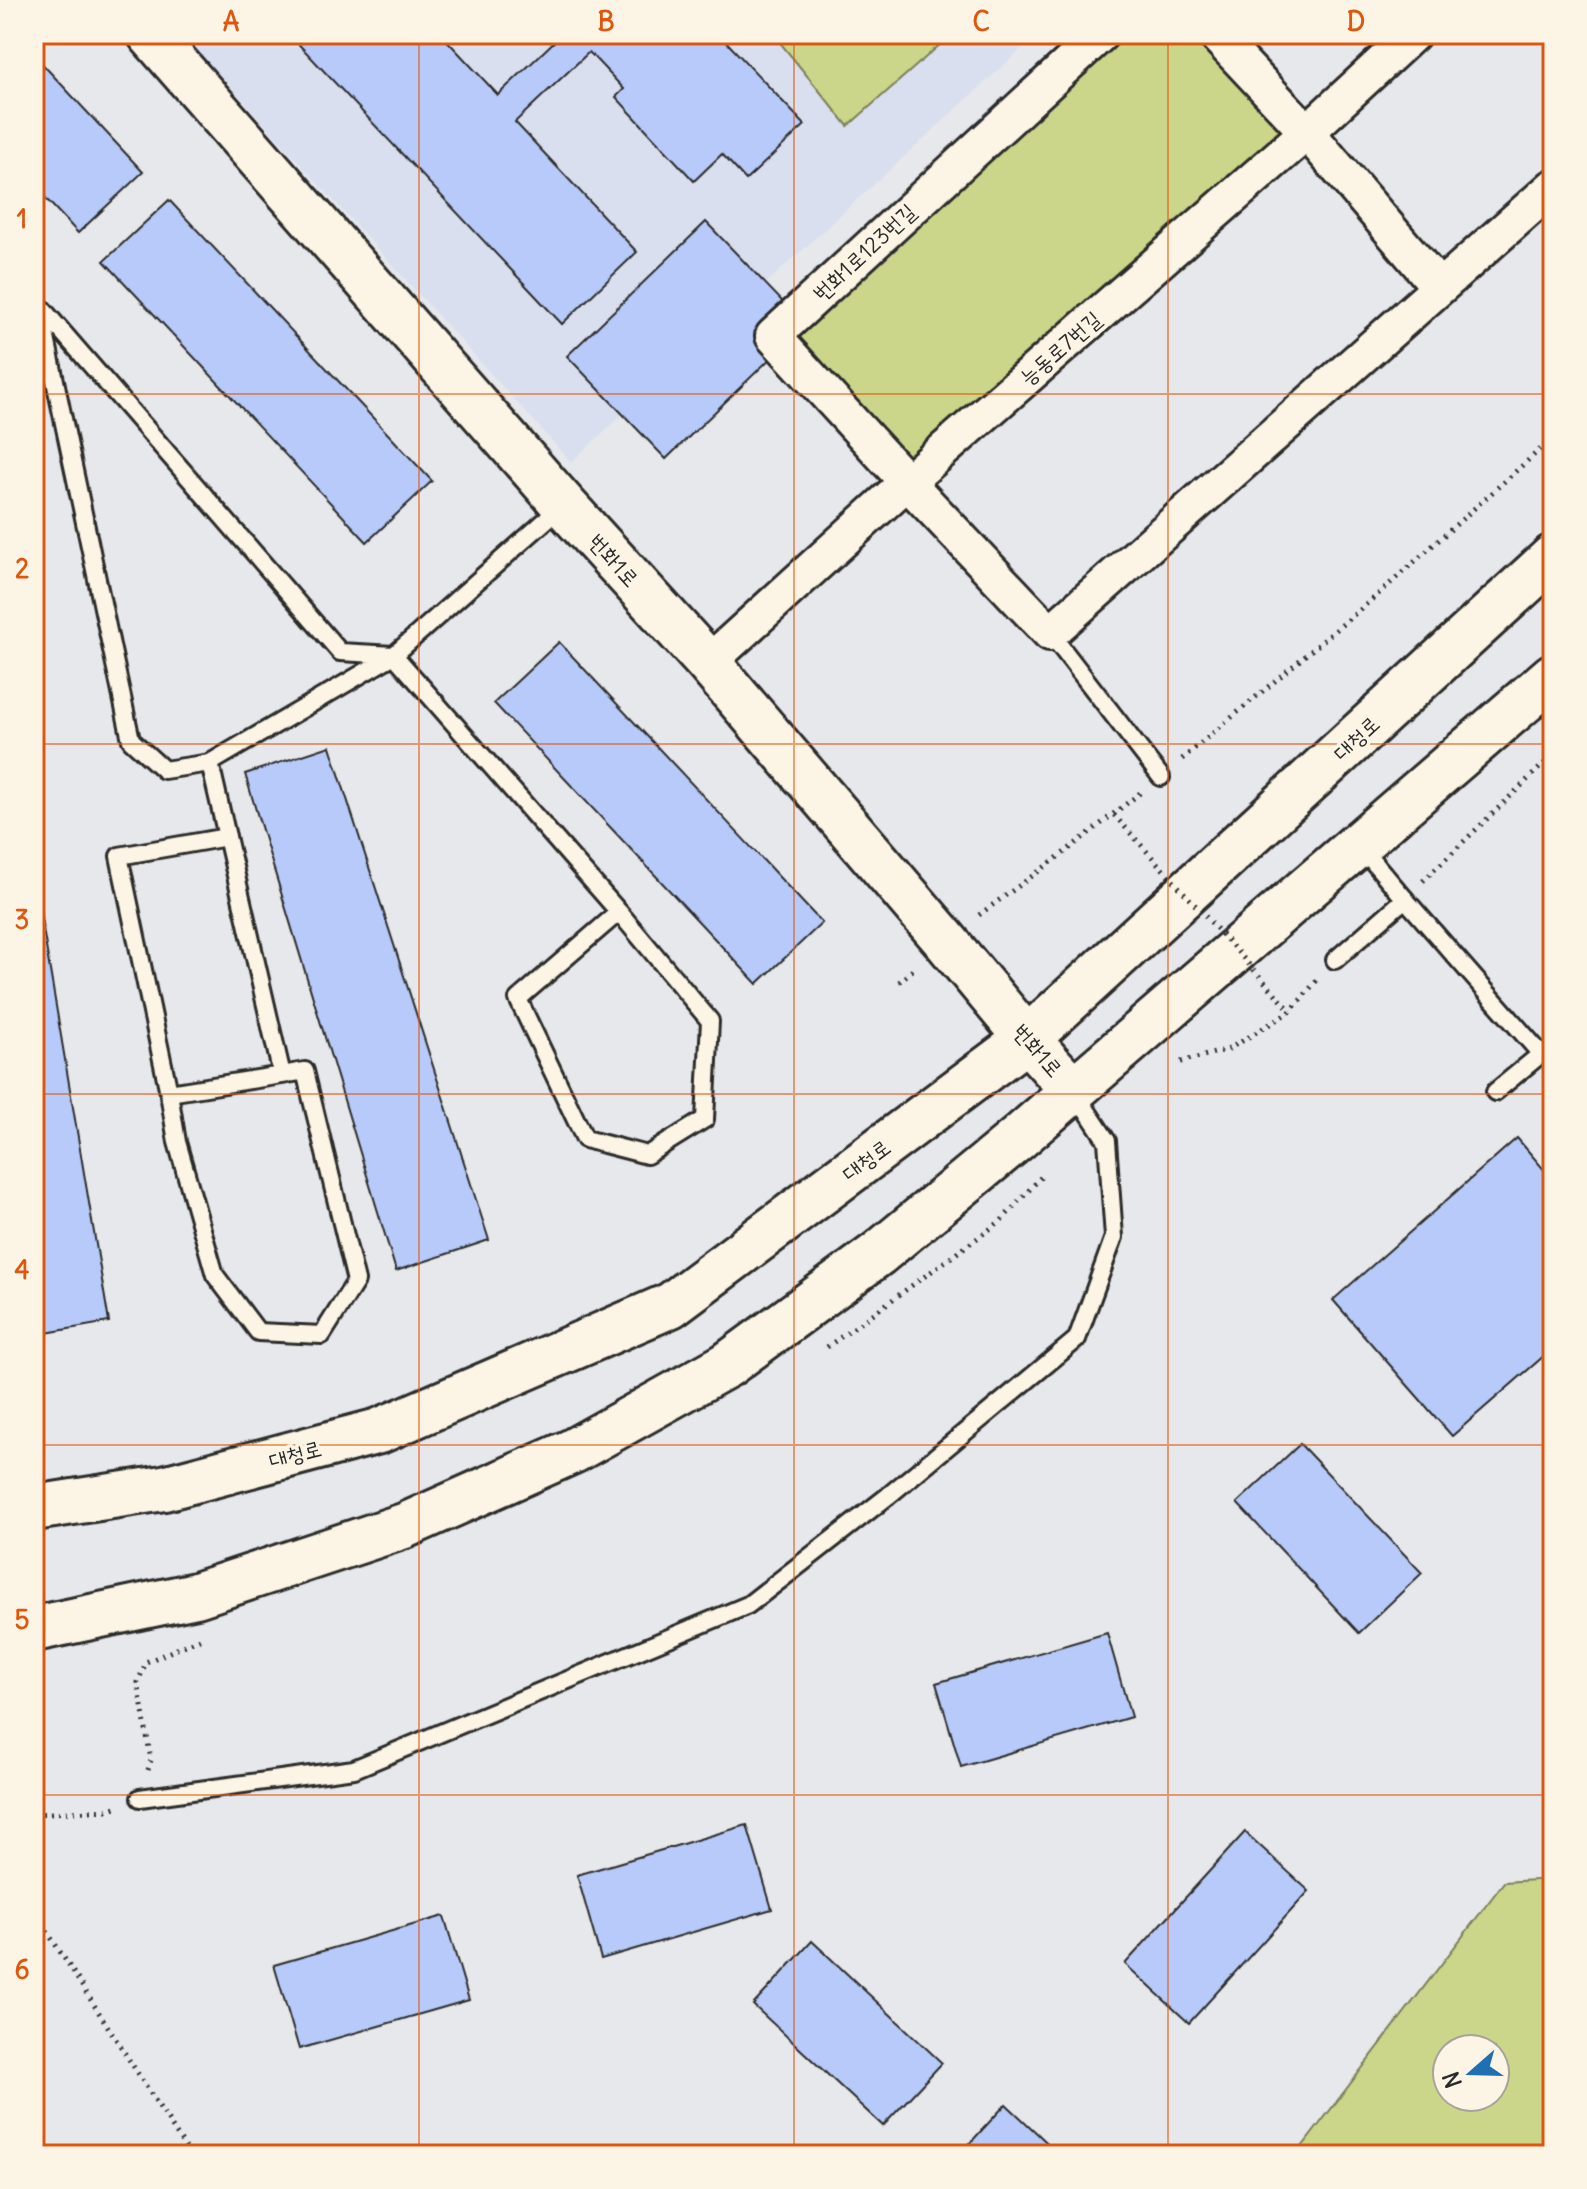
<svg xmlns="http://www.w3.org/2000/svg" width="1587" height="2189" font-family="Delius,'Poor Story',sans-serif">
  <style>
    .built { fill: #d9dfef }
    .green { fill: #cbd68a; stroke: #7b805a; stroke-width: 2; fill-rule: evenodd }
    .building { fill: #b7caf9; stroke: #2b2b2b; stroke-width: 2 }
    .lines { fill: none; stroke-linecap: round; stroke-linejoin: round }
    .lane-casing { stroke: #2b2b2b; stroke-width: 22 }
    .street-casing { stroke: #2b2b2b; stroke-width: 40 }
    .secondary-casing { stroke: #2b2b2b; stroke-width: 50 }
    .path { stroke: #2b2b2b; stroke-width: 5; stroke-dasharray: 2 6; stroke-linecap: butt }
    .lane { stroke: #fcf5e5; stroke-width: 16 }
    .street { stroke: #fcf5e5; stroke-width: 34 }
    .secondary { stroke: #fcf5e5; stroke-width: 44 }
    .path-bridge { stroke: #2b2b2b; stroke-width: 5; stroke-dasharray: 2 6; stroke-linecap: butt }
    .grid { fill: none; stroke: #df570e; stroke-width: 2; stroke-opacity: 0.55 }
    .labels { text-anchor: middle; stroke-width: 7; stroke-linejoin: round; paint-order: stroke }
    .street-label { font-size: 22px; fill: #2b2b2b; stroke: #fcf5e5 }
    .neatline { fill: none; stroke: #df570e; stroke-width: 3 }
    .grid-label { font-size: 26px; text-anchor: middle; font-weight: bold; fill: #df570e }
  </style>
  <rect width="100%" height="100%" fill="#e7e8eb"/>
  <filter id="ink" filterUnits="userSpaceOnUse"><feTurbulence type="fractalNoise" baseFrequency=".0125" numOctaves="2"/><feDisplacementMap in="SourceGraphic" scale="16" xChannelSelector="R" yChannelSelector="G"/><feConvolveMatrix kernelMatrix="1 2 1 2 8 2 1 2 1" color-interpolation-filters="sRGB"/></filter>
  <g filter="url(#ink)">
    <!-- built -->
    <path class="built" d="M192,34h846l-467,428 -384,-423z"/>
    <!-- green -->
    <g class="green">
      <path d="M773,34h179l-104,92z"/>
      <path d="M1101,34h114l92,98 -400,350 -134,-146z"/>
      <path d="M1553,1879v276h-257l208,-273zM1447,2049h48v48h-48z"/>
    </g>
    <!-- building -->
    <g class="building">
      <path d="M289,34h152l57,61 64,-61h157l86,91 -59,55 -24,-26 -28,27 -78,-84 8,-8 -35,-37 -74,70 122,130 -75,72z"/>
      <path d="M34,55l109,117 -65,61 -44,-47z"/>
      <path d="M169,200l263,281 -65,61 -263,-281z"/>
      <path d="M706,222l99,103 -139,134 -99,-103z"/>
      <path d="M559,642l263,281 -65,61 -263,-281z"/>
      <path d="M330,746l159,494 -93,31 -151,-497z"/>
      <path d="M34,875l75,447 -75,13z"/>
      <path d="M1517,1138l36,42v168l-101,88 -119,-136z"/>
      <path d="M1300,1444l122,129 -63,60 -122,-130z"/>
      <path d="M1107,1633l24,84 -170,50 -25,-84z"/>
      <path d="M747,1825l25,84 -171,50 -24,-84z"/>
      <path d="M1245,1832l64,59 -120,132 -64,-59z"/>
      <path d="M444,1916l25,84 -170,49 -25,-84z"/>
      <path d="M812,1941l130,122 -59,63 -130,-121z"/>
      <path d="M1006,2104l54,51h-101z"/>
    </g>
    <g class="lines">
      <defs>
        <g id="lane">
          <path d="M562,506l-168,149 -54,-3 -301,-347 92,435 33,30 46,-7 184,-108 225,257 91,109 -5,98 -58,36 -62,-16 -67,-140 101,-87"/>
          <path d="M1050,633l111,144"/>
          <path d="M210,763l72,312 23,-4 51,210 -34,54 -64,-3 -43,-57 -38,-133 -8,-49 113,-18"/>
          <path d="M1359,845l46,54"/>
          <path d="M1335,960l70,-61 136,155 -46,38"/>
          <path d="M169,1093l-50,-237 108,-19"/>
          <path d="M140,1798l214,-29 394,-164 140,-109 189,-157 37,-102 -7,-96 -33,-50"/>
        </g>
        <g id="street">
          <path d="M1101,34l-328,302 134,146 143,151 503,-446"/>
          <path d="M1215,34l92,98 132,155"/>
          <path d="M708,663l199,-181 400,-350 106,-98"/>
        </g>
        <g id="secondary">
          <path d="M150,34l414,471 144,158 237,277 82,99 46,51"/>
          <path d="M34,1508l130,-20 215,-57 292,-126 356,-266 526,-482"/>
          <path d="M34,1629l162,-34 208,-69 169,-75 154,-86 152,-112 138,-114 536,-463"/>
        </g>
      </defs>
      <!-- lane casing -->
      <use href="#lane" class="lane-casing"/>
      <!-- street casing -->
      <use href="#street" class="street-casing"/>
      <!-- secondary casing -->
      <use href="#secondary" class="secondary-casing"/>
      <!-- path -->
      <g class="path">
        <path d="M1182,759l193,-162 178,-159"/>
        <path d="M1423,881l130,-126"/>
        <path d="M979,915l86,-63 75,-59"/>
        <path d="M899,982l17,-15"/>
        <path d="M1181,1062l48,-13 62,-38 27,-32"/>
        <path d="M827,1347l174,-126 40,-44"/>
        <path d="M148,1770l3,-10 -13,-78 8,-20 54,-23"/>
        <path d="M34,1814l73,-4 9,-3"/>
        <path d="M34,1911l156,244"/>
      </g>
      <!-- lane -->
      <use href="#lane" class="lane"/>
      <!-- street -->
      <use href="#street" class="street"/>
      <!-- secondary -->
      <use href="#secondary" class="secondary"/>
      <!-- path-bridge -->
      <path class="path-bridge" d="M1114,815l177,196"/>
    </g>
  </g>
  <!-- grid -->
  <path class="grid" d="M419,34v2121M794,34v2121M1168,34v2121M34,394h1519M34,744h1519M34,1094h1519M34,1445h1519M34,1795h1519"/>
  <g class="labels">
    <!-- street labels -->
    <g class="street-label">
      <text transform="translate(864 252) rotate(-43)" y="8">번화1로123번길</text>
      <text transform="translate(1060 348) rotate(-41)" y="8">능동로7번길</text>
      <text transform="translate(614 560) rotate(48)" y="8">번화1로</text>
      <text transform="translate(1356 738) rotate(-43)" y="8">대청로</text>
      <text transform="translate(1038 1050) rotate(49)" y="8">번화1로</text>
      <text transform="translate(866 1160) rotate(-37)" y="8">대청로</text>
      <text transform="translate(295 1454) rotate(-15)" y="8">대청로</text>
    </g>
  </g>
  <!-- margin -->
  <rect width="1587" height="2189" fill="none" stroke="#fcf5e5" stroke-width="88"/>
  <!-- north arrow -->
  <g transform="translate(1471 2073) rotate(250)"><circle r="38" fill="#fcf5e5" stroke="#a8a49b" stroke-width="2"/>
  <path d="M0-6L14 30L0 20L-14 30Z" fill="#1f6fb2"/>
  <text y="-12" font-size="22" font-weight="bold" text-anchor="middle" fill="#2b2b2b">N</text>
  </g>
  <rect x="44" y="44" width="1499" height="2101" class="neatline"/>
  <g class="grid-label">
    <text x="231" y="31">A</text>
    <text x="606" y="31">B</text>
    <text x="981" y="31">C</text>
    <text x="1356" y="31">D</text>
    <text x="22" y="228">1</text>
    <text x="22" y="578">2</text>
    <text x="22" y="929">3</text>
    <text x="22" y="1279">4</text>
    <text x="22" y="1629">5</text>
    <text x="22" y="1979">6</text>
  </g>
</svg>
